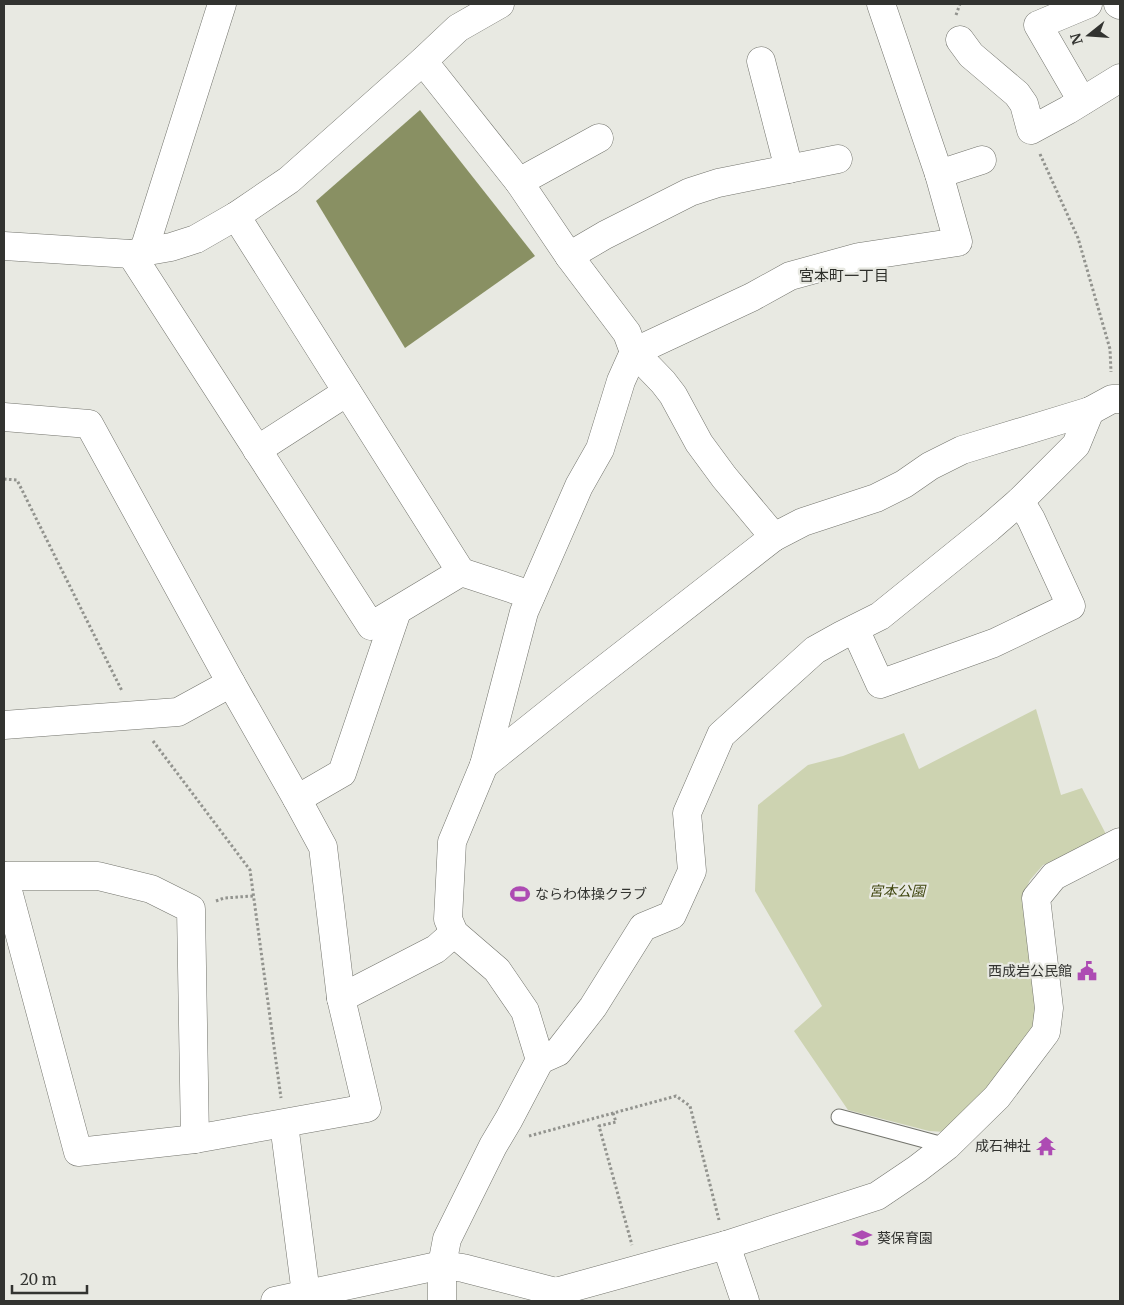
<svg xmlns="http://www.w3.org/2000/svg" width="1124" height="1305" font-family="Merriweather,'Noto Sans JP',serif">
  <style>
    .green { fill: #cdd3b1 }
    .water { fill: #899063 }
    .lines { fill: none; stroke-linecap: round; stroke-linejoin: round }
    .service-casing { stroke: #73746d; stroke-width: 17 }
    .minor-casing { stroke: #73746d; stroke-width: 29 }
    .path { stroke: #92938e; stroke-width: 3; stroke-dasharray: 2.5 2.5; stroke-linecap: butt }
    .service { stroke: #fff; stroke-width: 15 }
    .minor { stroke: #fff; stroke-width: 28 }
    .labels { text-anchor: middle; stroke-width: 4.5; stroke-linejoin: round; paint-order: stroke }
    .park-label { font-size: 14px; font-style: italic; fill: #3e440d; stroke: #e8e9e2 }
    .poi-label { font-size: 14px; fill: #323330; stroke: #e8e9e2; text-anchor: start }
    .neighbourhood-label { font-size: 15px; fill: #2d2e29; stroke: #e8e9e2 }
  </style>
  <rect width="100%" height="100%" fill="#e8e9e2"/>
  <!-- green -->
  <path class="green" d="M1036,709l25,86 21,-7 26,50 -65,27 -13,15 -8,17 15,114 -4,19 -41,54 -47,48 -16,-1 -81,-21 -54,-79 28,-25 -67,-115 3,-86 50,-40 35,-9 61,-23 15,36z"/>
  <!-- water -->
  <path class="water" d="M420,110l115,146 -130,92 -89,-147z"/>
  <g class="lines">
    <defs>
      <path id="service" d="M839,1117l108,29"/>
      <g id="minor">
        <path d="M1118,4l2,1"/>
        <path d="M960,40l11,15 46,39 7,10 7,26 37,-20 52,-32"/>
        <path d="M423,61l96,121 50,74 58,77 7,19 29,30 10,13 26,48 25,34 50,60"/>
        <path d="M761,61l28,108"/>
        <path d="M1082,101l-44,-76 50,-21"/>
        <path d="M939,174l43,-14"/>
        <path d="M519,182l80,-44"/>
        <path d="M4,246l127,8 40,-7 25,-8 40,-23 53,-36 134,-119 35,-33 42,-24"/>
        <path d="M143,253l79,-249"/>
        <path d="M131,254l240,372 90,-54 -225,-356"/>
        <path d="M569,256l36,-21 85,-43 28,-9 120,-24"/>
        <path d="M4,417l85,7 142,259 66,116 26,48 18,151 26,110 -172,31 -117,13 -74,-276"/>
        <path d="M257,450l90,-58"/>
        <path d="M461,572l70,23"/>
        <path d="M855,629l25,55 114,-41 77,-37 -40,-87 -11,-18"/>
        <path d="M4,725l174,-13 53,-29"/>
        <path d="M484,765l95,-76 195,-152 29,-15 73,-24 28,-14 26,-18 32,-16 128,-39 22,-12h8"/>
        <path d="M297,799l45,-26 55,-162"/>
        <path d="M4,876h94l53,13 40,20 4,230"/>
        <path d="M341,998l95,-49 18,-16"/>
        <path d="M540,1060l18,-8 35,-45 50,-80 29,-12 20,-44 -5,-58 34,-78 94,-85 27,-15 38,-19 109,-88 31,-27 56,-56 14,-34"/>
        <path d="M284,1124l22,170"/>
        <path d="M726,1245l19,56"/>
        <path d="M275,1301l167,-36 21,3 93,24 170,-47 151,-49 40,-27 30,-23 50,-49 49,-65 3,-24 -13,-110 18,-22 66,-34"/>
        <path d="M442,1301v-36l5,-26 46,-93 16,-27 31,-59 -15,-49 -28,-41 -43,-37 -6,-14 4,-77 32,-77 40,-153 55,-126 21,-37 21,-68 13,-29 118,-55 38,-21 69,-19 99,-15 -19,-68 -58,-170"/>
      </g>
    </defs>
    <!-- service casing -->
    <use href="#service" class="service-casing"/>
    <!-- minor casing -->
    <use href="#minor" class="minor-casing"/>
    <!-- path -->
    <g class="path">
      <path d="M956,15l4,-11"/>
      <path d="M1040,154l38,84 32,111 1,23"/>
      <path d="M4,479l13,1 105,211"/>
      <path d="M153,741l97,129 31,228"/>
      <path d="M216,901l8,-3 29,-2"/>
      <path d="M613,1113l3,9 -17,4 33,119"/>
      <path d="M529,1136l147,-40 14,10 29,114"/>
    </g>
    <!-- service -->
    <use href="#service" class="service"/>
    <!-- minor -->
    <use href="#minor" class="minor"/>
  </g>
  <!-- icons -->
  <defs>
    <symbol id="stadium-bare" viewBox="-9 -9 18 18"><path d="M0-5a6.5 5 0 1 0 0 10a6.5 5 0 1 0 0-10ZM-3.5-1.8h7v3.6h-7Z" fill="#ad4bb3" stroke="#e8e9e2" stroke-width="2.5" paint-order="stroke"/></symbol>
    <symbol id="civic-bare" viewBox="-9 -9 18 18"><path d="M-.6-6.5H3V-4.5H.6V-3L4-1V1h2V6H-6V1h2V-1L-.6-3ZM-1.2 2.5V6h2.4V2.5Z" fill="#ad4bb3" stroke="#e8e9e2" stroke-width="2.5" paint-order="stroke"/></symbol>
    <symbol id="temple-bare" viewBox="-9 -9 18 18"><path d="M0-6L5-2H3V0L6.5 2.5H4V6H1.5V3h-3V6H-4V2.5H-6.5L-3 0V-2H-5Z" fill="#ad4bb3" stroke="#e8e9e2" stroke-width="2.5" paint-order="stroke"/></symbol>
    <symbol id="school-bare" viewBox="-9 -9 18 18"><path d="M0-5L7-2L0 1L-7-2ZM-4 1L0 2.5L4 1V4Q0 6-4 4Z" fill="#ad4bb3" stroke="#e8e9e2" stroke-width="2.5" paint-order="stroke"/></symbol>
  </defs>
  <g fill-rule="evenodd">
    <use href="#stadium-bare" x="506" y="880" width="28" height="28"/>
    <use href="#civic-bare" x="1073" y="957" width="28" height="28"/>
    <use href="#temple-bare" x="1032" y="1132" width="28" height="28"/>
    <use href="#school-bare" x="848" y="1224" width="28" height="28"/>
  </g>
  <g class="labels">
    <!-- park labels -->
    <g class="park-label">
      <text x="897" y="896">宮本公園</text>
    </g>
    <!-- poi labels -->
    <g class="poi-label">
      <text x="535" y="899">ならわ体操クラブ</text>
      <text x="1072" y="976" text-anchor="end">西成岩公民館</text>
      <text x="1031" y="1151" text-anchor="end">成石神社</text>
      <text x="877" y="1243">葵保育園</text>
    </g>
    <!-- neighbourhood labels -->
    <g class="neighbourhood-label">
      <text x="844" y="281">宮本町一丁目</text>
    </g>
  </g>
  <!-- border -->
  <rect width="1124" height="1305" fill="none" stroke="#323330" stroke-width="10"/>
  <!-- north arrow -->
  <g transform="translate(1089 35) rotate(253)" stroke="#e8e9e2" stroke-width="4" paint-order="stroke">
  <path d="M0-4L9 19L0 12L-9 19Z" fill="#323330"/>
  <text y="-8" font-size="14" font-weight="bold" text-anchor="middle" fill="#323330">N</text>
  </g>
  <!-- scale -->
  <path d="M12 1285v8h75v-8" fill="none" stroke="#323330" stroke-width="2.5"/>
  <text x="20" y="1285" font-size="15" fill="#323330" stroke="#e8e9e2" stroke-width="4" paint-order="stroke">20 m</text>
</svg>
